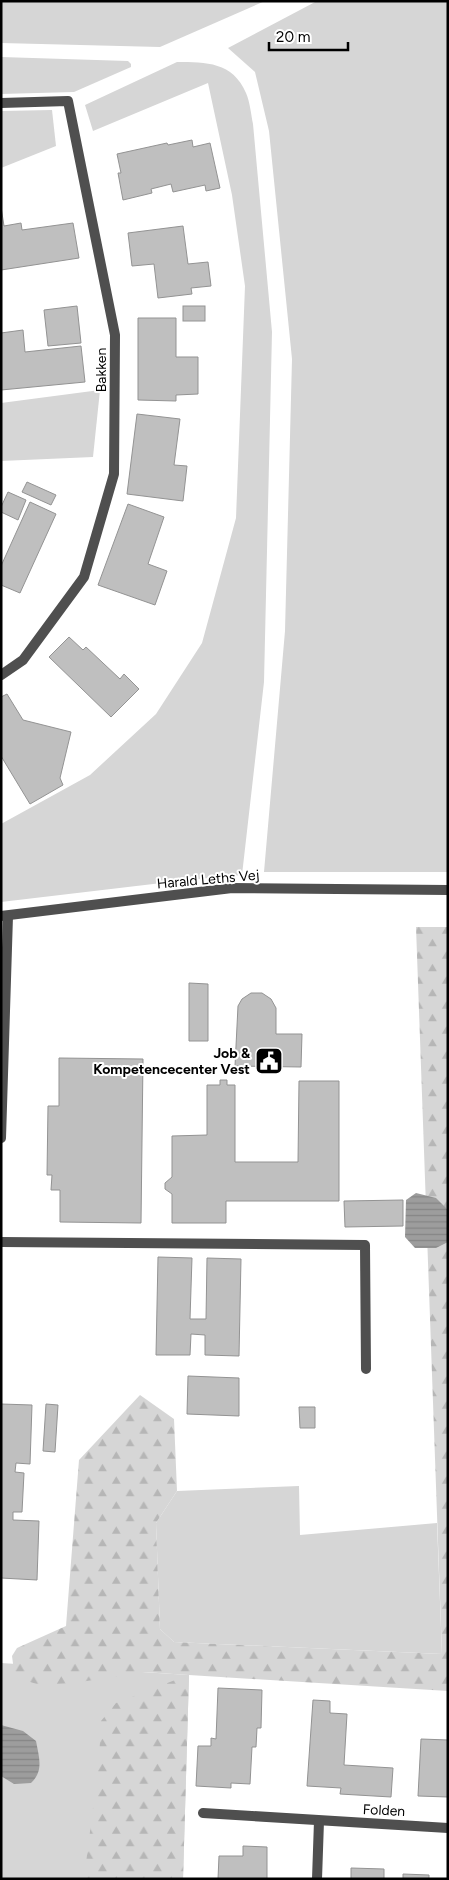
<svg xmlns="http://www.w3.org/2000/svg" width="449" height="1880" font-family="Figtree,sans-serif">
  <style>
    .green { fill: #d6d6d6 }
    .forest { fill: url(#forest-firs) }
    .water { fill: url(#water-rules) }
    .building { fill: #bfbfbf; stroke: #939393 }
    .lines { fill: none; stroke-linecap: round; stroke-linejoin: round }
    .service { stroke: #4f4f4f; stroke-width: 10 }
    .minor { stroke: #4f4f4f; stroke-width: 10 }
    .labels { text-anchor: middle; stroke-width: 4; stroke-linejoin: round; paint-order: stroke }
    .street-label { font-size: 14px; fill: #000; stroke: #fff }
    .poi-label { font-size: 14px; font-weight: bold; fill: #000; stroke: #fff; text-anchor: end }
  </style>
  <defs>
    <pattern id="forest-firs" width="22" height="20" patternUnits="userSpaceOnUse" patternTransform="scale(1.25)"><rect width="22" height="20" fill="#d6d6d6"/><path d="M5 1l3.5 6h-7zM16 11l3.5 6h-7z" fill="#b6b6b6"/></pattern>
    <pattern id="water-rules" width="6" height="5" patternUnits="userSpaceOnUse" patternTransform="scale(1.25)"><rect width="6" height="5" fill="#9d9d9d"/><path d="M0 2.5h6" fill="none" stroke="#858585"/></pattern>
  </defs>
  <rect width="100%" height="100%" fill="#fff"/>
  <!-- green -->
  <g class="green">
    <path d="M1,1h264l-105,46 -159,-4z"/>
    <path d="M317,1h131v871h-184l21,-241 7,-272 -23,-228 -14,-59 -27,-24z"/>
    <path d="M1,57l127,4 3,3v3l-57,25 -73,2z"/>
    <path d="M177,62c29,0 56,0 69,31 4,9 5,21 7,31l19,208 -8,350 -22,193 -55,5 -186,22v-78l89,-49 66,-61 46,-71 34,-125 9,-232 -13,-91 -24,-112 -115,48 -8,-26z"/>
    <path d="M52,110l4,36 -55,22v-57z"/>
    <path d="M100,390l-7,67 -92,4v-58z"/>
    <path d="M299,1486l1,49 137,-12 5,131 -268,-12 -14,-13 -4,-106 21,-32z"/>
    <path d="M1,1663l188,12 -6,204h-182z"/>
  </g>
  <!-- forest -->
  <path class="forest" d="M416,927h32v764l-259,-16 -6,204h-99l15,-119 2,-39 15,-18 72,-28 -44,-3 -70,11 -34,2 -13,-4 -13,-10 -2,-15 5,-8 49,-22 13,-166 61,-65 34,24 3,72 -21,32 4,106 14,13 268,12z"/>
  <!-- water -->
  <g class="water">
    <path d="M416,1193l20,5 12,12v32l-12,6h-21l-10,-11 1,-37z"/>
    <path d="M1,1725l22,6 13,10c3,16 8,30 -5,42l-17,1 -13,-8z"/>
  </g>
  <!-- building -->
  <g class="building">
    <path d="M192,140l1,7 17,-4 10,45 -14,3 -1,-6 -32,7 -2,-8 -20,5 1,4 -29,7 -5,-27h3l-4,-19 50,-11 1,2z"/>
    <path d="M1,207l3,19 17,-3 1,7 51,-7 6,35 -78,12z"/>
    <path d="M183,226l5,38 20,-2 3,24 -20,2 1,6 -34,4 -4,-34 -22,2 -4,-33z"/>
    <path d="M77,306l4,37 -33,3 -4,-36z"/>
    <rect x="183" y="306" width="22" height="15"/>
    <path d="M138,318h38v39h22v37l-22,1v6l-38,-1z"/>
    <path d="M23,330l2,22 56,-6 4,36 -84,8v-57z"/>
    <path d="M137,414l43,5 -6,46 13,1 -4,35 -56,-7z"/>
    <path d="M27,482l29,13 -5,10 -29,-13z"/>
    <path d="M8,492l18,8 -8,20 -17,-8v-5z"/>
    <path d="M30,502l26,12 -36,79 -19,-8v-19z"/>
    <path d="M128,504l36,13 -16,47 19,7 -12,34 -57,-20z"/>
    <path d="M69,637l14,13 3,-3 34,32 4,-5 15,15 -28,28 -62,-60z"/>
    <path d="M7,694l16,26 48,12 -11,46 3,7 -33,19 -29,-48v-59z"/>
    <path d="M189,983l19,1v57h-19z"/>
    <path d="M251,993h11l9,6 5,9v26h26l-1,33 -66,-1 3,-60 4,-7z"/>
    <path d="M59,1058l84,1 -2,164 -81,-1v-32h-9l1,-15h-5l1,-69h11z"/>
    <path d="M220,1080h7v5h8v77h63l1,-81h40v120h-113v22h-54v-29l-7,-5v-6l7,-6v-41l35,-1v-50h13z"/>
    <path d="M403,1200v26l-58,1 -1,-26z"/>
    <path d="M158,1257l34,1 -2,61h16l1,-61 34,1 -2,97 -34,-1v-20l-14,-1 -1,21h-34z"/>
    <path d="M188,1376l51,2v38l-52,-2z"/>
    <path d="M1,1404l31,1 -2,59 -14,-1 -1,9 9,1 -2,39h-9v8l26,1 -2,59 -36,-2z"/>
    <path d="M46,1404l12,1 -3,47 -12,-1z"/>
    <path d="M299,1407h16v21h-15z"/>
    <path d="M218,1688l44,2 -1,38h-4l-1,19h-4l-2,37 -19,-1v5l-35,-2 2,-40h13v-8l5,1z"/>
    <path d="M313,1700l17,1v12l17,1 -3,51 49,3 -2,29 -51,-3 1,-6 -34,-2z"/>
    <path d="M421,1739l27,1v57l-30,-1z"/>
    <path d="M243,1846l24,1v32h-49l1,-23h24z"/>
    <path d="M351,1868l33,1v10h-33z"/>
    <path d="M403,1874l26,1v4h-26z"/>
  </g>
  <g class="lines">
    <!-- service -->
    <g class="service">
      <path d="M1,1138l7,-222"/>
      <path d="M1,1242l364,3 1,124"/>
    </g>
    <!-- minor -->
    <g class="minor">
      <path d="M1,103l67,-2 47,234 -1,139 -30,103 -61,83 -22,15"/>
      <path d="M1,916l231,-28 216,2"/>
      <path d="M203,1813l245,15"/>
      <path d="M317,1879l2,-58"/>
    </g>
  </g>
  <!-- icons -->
  <defs>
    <symbol id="civic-square" viewBox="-11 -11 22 22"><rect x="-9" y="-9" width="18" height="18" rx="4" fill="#000" stroke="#fff"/><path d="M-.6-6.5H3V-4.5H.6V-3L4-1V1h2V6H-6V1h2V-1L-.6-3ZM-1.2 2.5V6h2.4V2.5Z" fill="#fff"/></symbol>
  </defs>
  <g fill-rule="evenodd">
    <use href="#civic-square" x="253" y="1045" width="32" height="32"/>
  </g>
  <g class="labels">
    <!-- street labels -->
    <g class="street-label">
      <text transform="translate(101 370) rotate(-90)" y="5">Bakken</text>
      <text transform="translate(208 879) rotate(-5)" y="5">Harald Leths Vej</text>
      <text transform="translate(384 1810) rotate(3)" y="5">Folden</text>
    </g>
    <!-- poi labels -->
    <g class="poi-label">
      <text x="250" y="1058">Job &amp;<tspan x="250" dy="16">Kompetencecenter Vest</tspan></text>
    </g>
  </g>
  <!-- border -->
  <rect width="449" height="1880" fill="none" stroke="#000000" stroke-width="5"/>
  <!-- scale -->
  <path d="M269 42v8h79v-8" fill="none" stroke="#000000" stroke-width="2.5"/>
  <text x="276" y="42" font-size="15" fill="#000000" stroke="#ffffff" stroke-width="4" paint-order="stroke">20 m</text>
</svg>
